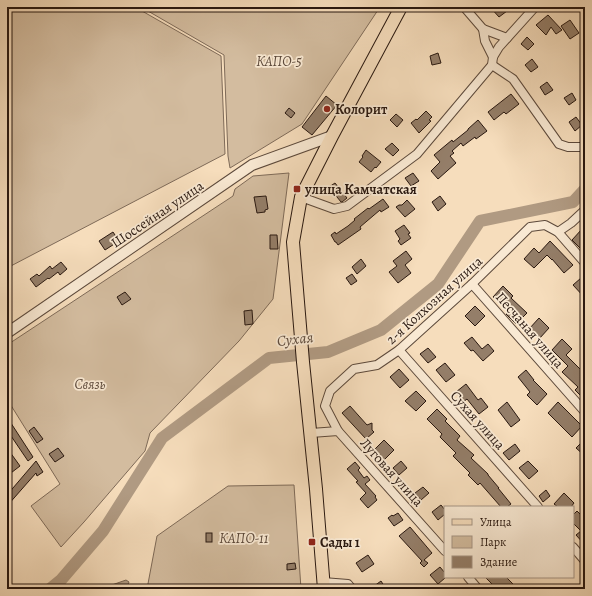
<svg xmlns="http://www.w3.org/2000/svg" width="592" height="596" font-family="Alegreya,serif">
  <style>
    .green { fill: #d3bc9f; stroke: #7e6a58 }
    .water { fill: #b09a82; stroke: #7a6654 }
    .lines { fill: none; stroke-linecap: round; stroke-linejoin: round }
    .river { stroke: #b09a82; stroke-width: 12 }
    .building { fill: #947e69; stroke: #291810 }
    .minor-casing { stroke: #5c493b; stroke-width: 10 }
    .tertiary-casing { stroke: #5c493b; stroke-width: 12 }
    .primary-casing { stroke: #291810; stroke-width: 14 }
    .minor { stroke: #f9e9d3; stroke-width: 8 }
    .tertiary { stroke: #f9e9d3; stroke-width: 10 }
    .primary { stroke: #f6ddbc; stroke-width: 12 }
    .poi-dot { fill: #8f2418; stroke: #f9e9d3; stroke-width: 1.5 }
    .labels { text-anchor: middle; stroke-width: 3.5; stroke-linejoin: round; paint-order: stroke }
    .park-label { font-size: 14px; font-style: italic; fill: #5c493b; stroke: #f9e9d3 }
    .poi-label { font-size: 14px; font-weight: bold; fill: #291810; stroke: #f9e9d3; text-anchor: start }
    .street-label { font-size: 14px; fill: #291810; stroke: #f9e9d3 }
    .water-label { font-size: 15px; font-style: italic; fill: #5f4c3e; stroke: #f9e9d3 }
  </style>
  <rect width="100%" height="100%" fill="#f6ddbc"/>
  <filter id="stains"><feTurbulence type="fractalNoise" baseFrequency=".005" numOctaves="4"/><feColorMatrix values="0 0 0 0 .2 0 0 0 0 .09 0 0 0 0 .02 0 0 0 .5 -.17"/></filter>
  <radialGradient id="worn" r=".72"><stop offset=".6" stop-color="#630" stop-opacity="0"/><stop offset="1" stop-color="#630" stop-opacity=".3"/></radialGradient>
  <!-- green -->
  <g class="green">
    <path d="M7,7h128l86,49 4,98 -218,114z"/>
    <path d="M141,7h239l-78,117 -72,44 -2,-12 -4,-101z"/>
    <path d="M289,173l-16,126 -34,42 -89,92 -5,18 -61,71 -23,25 -30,-41 29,-22 -53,-85v-54l226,-149 2,-7 18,-13z"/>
    <path d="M294,485l7,104h-154l10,-53 71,-50z"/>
  </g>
  <!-- water -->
  <path class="water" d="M126,580l3,2 -3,7h-19l2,-3z"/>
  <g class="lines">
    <!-- river -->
    <path class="river" d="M50,589l11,-9 42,-49 59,-93 107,-80 59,-6 53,-22 57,-46 42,-63 93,-19 12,-13"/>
  </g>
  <!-- building -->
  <g class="building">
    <path d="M490,7h14l3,4 -8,6z"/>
    <path d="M548,15l14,15 -6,4 -5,-7 -5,8 -10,-10z"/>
    <path d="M570,20l9,13 -9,6 -9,-13z"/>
    <path d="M527,37l7,7 -6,6 -7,-6z"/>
    <path d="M438,53l3,10 -9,2 -2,-9z"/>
    <path d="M532,59l6,8 -7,5 -6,-7z"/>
    <path d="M547,82l6,8 -8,5 -5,-8z"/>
    <path d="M572,93l4,7 -7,5 -5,-7z"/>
    <path d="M511,94l8,10 -13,10 -2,-2 -10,8 -6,-8z"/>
    <path d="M326,96l11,9 -25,30 -10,-8z"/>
    <path d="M289,108l6,5 -4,5 -6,-5z"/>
    <path d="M426,111l6,6 -3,3 2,1 -12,12 -8,-10 5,-4 1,1z"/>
    <path d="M396,114l7,6 -6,7 -7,-7z"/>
    <path d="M576,117l6,8 -7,6 -6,-9z"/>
    <path d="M478,120l9,11 -11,8 -1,-2 -12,9 -2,-3 -9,8 2,2 -4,3 6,7 -18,16 -7,-8 9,-9 -6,-7 18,-15 1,2 15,-12v-1z"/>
    <path d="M392,143l7,7 -6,6 -8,-7z"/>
    <path d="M366,150l15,12 -5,6 -1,-1 -4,5 -12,-10 4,-5 -1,-1z"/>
    <path d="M413,173l6,8 -8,5 -6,-8z"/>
    <path d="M335,183l12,15 -5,4h-1l-12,-15z"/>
    <path d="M266,196l2,13 -3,1v2l-8,1 -3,-16z"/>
    <path d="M440,196l6,8 -8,7 -6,-9z"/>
    <path d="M383,199l6,8 -8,5 -1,-2 -20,17 1,2 -23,16 -2,-3h-1l-4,-7 4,-3 1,2 12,-8 7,-6 -1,-1 14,-11 1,1z"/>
    <path d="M407,200l8,9 -10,8 -9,-10 3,-2h3z"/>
    <path d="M404,225l6,8 -2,1 3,4 -10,7 -3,-4 2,-2 -5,-8z"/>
    <path d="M582,229l3,3v21l-13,-13z"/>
    <path d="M113,232l6,9 -14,9 -6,-9z"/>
    <path d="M270,235h7l1,14h-8z"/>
    <path d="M550,241l23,24 -9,8 -12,-14v1l-5,-5 -13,13 -10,-9 10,-11 5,5z"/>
    <path d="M406,251l6,8 -7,6 6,8 -13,10 -9,-11 8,-6 -4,-5z"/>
    <path d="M361,259l5,7 -9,8 -5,-7z"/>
    <path d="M61,262l6,7 -7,6 -2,-3 -9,7 -1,-1 -12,9 -6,-8 7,-5 2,2 11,-10 2,3z"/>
    <path d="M352,274l5,7 -6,4 -5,-7z"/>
    <path d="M581,278l4,5v15l-12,-13z"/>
    <path d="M503,286l10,10 -2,2 16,15 -11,11 -10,-10 2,-2 -15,-15z"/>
    <path d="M125,292l6,7 -9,6 -5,-8z"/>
    <path d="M475,306l10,10 -10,10 -10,-10z"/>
    <path d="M252,310l1,14 -8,1 -1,-14z"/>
    <path d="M539,318l10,10 -10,11 -10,-10z"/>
    <path d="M472,337l10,12 6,-5 6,7 -11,10 -10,-11 -2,1 -7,-8z"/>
    <path d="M562,339l10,10 -6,6 19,19v26l-10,-10 3,-3 -16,-15 6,-6 -16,-16z"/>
    <path d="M428,348l8,9 -8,6 -8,-9z"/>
    <path d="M445,363l10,12 -9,7 -10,-12z"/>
    <path d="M399,369l10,11 -9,8 -10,-11z"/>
    <path d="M526,370l8,10h-1l14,14 -10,11 -10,-10 3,-3 -12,-15z"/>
    <path d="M466,384l12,16 3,-2 7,9 -9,7 -12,-15 -4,3 -7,-10z"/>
    <path d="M416,391l10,10 -10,10 -11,-10z"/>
    <path d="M507,402l13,18 -9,7 -13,-17z"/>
    <path d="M558,402l24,24 -10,11 -24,-24z"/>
    <path d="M350,406l17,19 5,-2v7l2,2 -8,7 -24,-26z"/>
    <path d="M437,409l10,10 -2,2 15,15 -3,4 17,15 -3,3 17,16v1l11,13h-1l13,16 -4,3h-6l-21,-24 -2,2 -10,-10 2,-2 -17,-17 3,-3 -16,-16 2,-3 -15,-15z"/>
    <path d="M7,417l26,40 -5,4 -21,-31z"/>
    <path d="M34,427l9,12 -6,4 -8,-12z"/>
    <path d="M585,439v17l-9,-8z"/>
    <path d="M384,440l10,10 -10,10 -10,-10z"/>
    <path d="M515,444l5,7 -11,9 -6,-7z"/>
    <path d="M7,448l13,18 -13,10z"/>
    <path d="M58,448l6,8 -9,6 -6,-8z"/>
    <path d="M36,461l7,11 -6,4 -1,-3 -29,33v-11z"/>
    <path d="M401,461l6,7 -8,7 -6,-7z"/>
    <path d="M528,461l10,10 -9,8 -10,-11z"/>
    <path d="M355,462l5,6 -2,2 6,8 3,-2 3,4 -5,4 11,12 -1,1 2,3 -9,8 -8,-9 6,-6 -10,-11 2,-1 -11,-12z"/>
    <path d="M423,487l6,6 -8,7 -6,-7z"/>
    <path d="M546,490l4,6 -7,6 -4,-6z"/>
    <path d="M564,493l10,10 -3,4h-13l-4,-3z"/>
    <path d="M441,505l4,5v4l-7,6 -6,-8z"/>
    <path d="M577,511l7,7 -4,4 5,5v18l-9,-10 5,-4 -8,-8v-8z"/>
    <path d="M398,513l5,7 -9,6 -6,-8 4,-3 1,1z"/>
    <path d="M410,527l22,26 -8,7 4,3 -4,4 -4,-4 2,-2 -23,-25z"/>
    <rect x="206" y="533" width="6" height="9"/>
    <path d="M368,555l6,9 -12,8 -6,-9z"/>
    <path d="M295,563l1,6 -9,1v-6z"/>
    <path d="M440,567l5,6v5l-7,6 -8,-9z"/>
    <path d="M485,577h21l12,12h-21z"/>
    <path d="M381,581l5,8h-16z"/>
  </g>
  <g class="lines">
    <defs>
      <g id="minor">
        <path d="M464,7l19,22 24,9"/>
        <path d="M483,29l2,12 8,16"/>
        <path d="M492,65l21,14 46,65 9,3h15l2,-1"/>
        <path d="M301,197l33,12 13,-3 70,-52 75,-89 1,-8 6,-10 36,-40"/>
        <path d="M558,232l27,31"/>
        <path d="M472,284l113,128"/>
        <path d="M399,350l139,157"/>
        <path d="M338,431l-13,-25 5,-15 24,-22 23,-4 22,-15 73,-66 58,-57 15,-2 13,7 13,-9 14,-13"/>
        <path d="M311,433l27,-2 107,120"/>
        <path d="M573,547l12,14"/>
        <path d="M468,577l10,12"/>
        <path d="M323,582l25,2 4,5"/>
      </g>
      <path id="tertiary" d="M7,333l245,-168 80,-29"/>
      <path id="primary" d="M324,589l-8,-100 -13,-127 -10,-120 8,-45 31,-61 69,-129"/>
    </defs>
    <!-- minor casing -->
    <use href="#minor" class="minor-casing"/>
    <!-- tertiary casing -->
    <use href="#tertiary" class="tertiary-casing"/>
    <!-- primary casing -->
    <use href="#primary" class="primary-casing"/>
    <!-- minor -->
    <use href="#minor" class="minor"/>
    <!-- tertiary -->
    <use href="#tertiary" class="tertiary"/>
    <!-- primary -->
    <use href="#primary" class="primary"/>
  </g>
  <!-- markers -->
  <g class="poi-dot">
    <circle cx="327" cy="109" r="4"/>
    <rect x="293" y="185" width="8" height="8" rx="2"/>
    <rect x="308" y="538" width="8" height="8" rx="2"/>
  </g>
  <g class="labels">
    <!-- park labels -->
    <g class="park-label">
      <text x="279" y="66">КАПО-5</text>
      <text x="90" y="389">Связь</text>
      <text x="244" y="543">КАПО-11</text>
    </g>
    <!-- poi labels -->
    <g class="poi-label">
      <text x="335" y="114">Колорит</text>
      <text x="305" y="194">улица Камчатская</text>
      <text x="320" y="547">Сады 1</text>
    </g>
    <!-- street labels -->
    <g class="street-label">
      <text transform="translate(157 214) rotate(-34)" y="5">Шоссейная улица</text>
      <text transform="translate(434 300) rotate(-42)" y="5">2-я Колхозная улица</text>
      <text transform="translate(530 330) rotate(49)" y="5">Песчаная улица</text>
      <text transform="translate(478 420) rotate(48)" y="5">Сухая улица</text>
      <text transform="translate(392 472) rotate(48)" y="5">Луговая улица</text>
    </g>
    <!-- water labels -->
    <g class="water-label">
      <text transform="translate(295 339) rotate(-6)" y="5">Сухая</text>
    </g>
  </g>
  <!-- margin -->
  <rect width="592" height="596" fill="none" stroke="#f6ddbc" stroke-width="24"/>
  <rect x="8" y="8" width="576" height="580" fill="none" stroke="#291810" stroke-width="2"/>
  <rect x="12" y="12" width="568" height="572" fill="none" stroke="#291810"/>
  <!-- legend -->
  <rect x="444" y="506" width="130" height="72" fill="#f9e9d3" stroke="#a69585"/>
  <rect x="452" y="519" width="20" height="6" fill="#f6ddbc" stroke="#a69585"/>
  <text x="480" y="526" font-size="12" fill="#291810">Улица</text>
  <rect x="452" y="536" width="20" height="12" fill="#d3bc9f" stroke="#a69585"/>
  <text x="480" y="546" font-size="12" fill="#291810">Парк</text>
  <rect x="452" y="556" width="20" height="12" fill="#947e69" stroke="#a69585"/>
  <text x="480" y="566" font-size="12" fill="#291810">Здание</text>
  <rect width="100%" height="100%" filter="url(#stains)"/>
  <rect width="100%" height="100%" fill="url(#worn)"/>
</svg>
